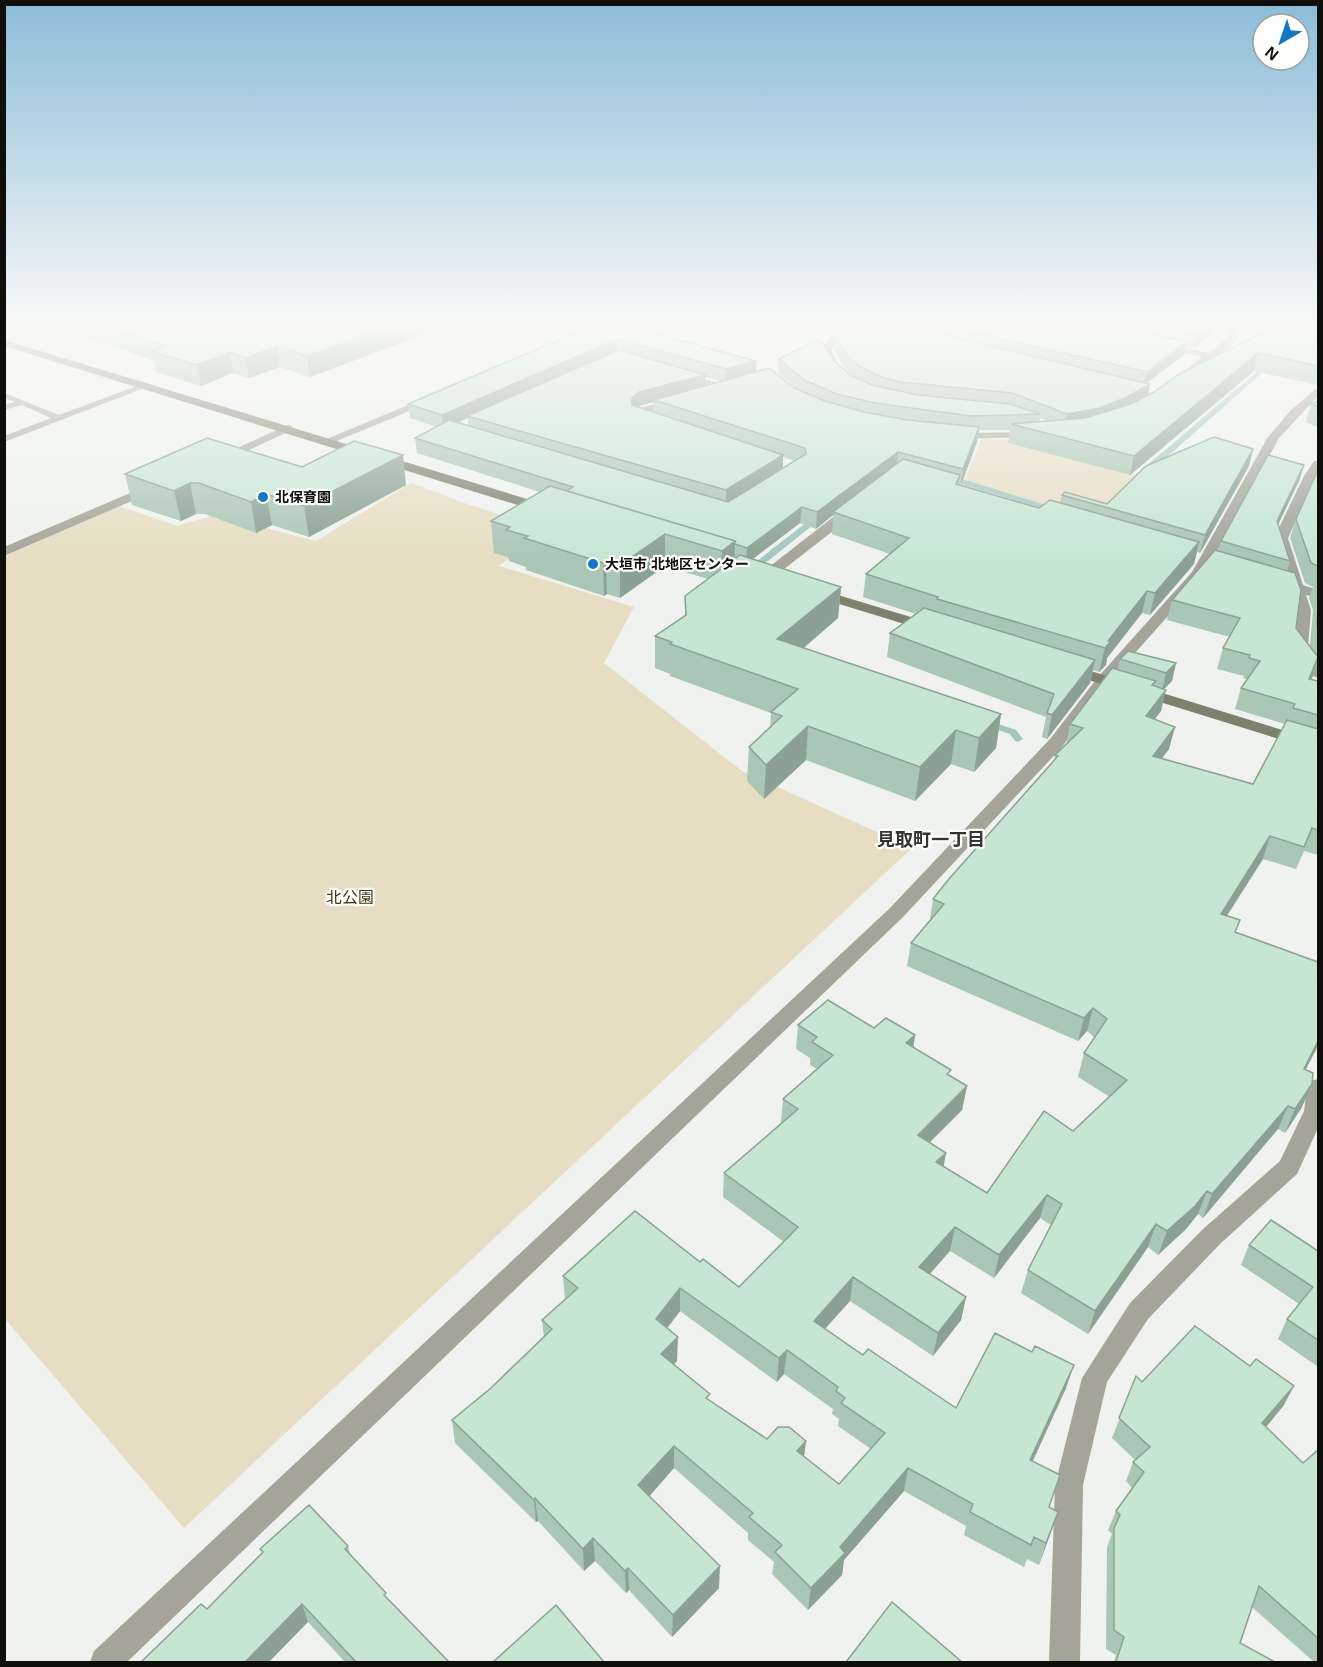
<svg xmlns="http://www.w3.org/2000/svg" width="1323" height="1667" font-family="Helvetica,'Noto Sans JP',sans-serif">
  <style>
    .green { fill: #e7ddc3 }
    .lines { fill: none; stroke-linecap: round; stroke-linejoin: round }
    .stream { fill: #a1c7bf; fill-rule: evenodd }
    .lane { fill: #a4a598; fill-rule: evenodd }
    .street { fill: #a4a598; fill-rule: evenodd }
    .secondary { fill: #7e816d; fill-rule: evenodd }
    .wall { fill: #aac6b5; fill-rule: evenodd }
    .shaded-wall { fill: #8ba193 }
    .building { fill: #c6e6d2; stroke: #8ba193; stroke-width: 1.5; fill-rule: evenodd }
    .poi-dot { fill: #1477c3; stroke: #fefffd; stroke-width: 2 }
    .labels { text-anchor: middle; stroke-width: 4.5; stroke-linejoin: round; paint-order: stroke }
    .far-poi-label { font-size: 14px; font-weight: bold; fill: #0e0f0d; stroke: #fefffd; text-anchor: start }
    .park-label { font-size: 16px; fill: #42350f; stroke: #fefffd }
    .neighbourhood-label { font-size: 18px; font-weight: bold; fill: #333532; stroke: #fefffd }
  </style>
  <rect width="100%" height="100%" fill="#eff2ee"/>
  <!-- green -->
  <g class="green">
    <path d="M982,439l29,1 130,36 -52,41 -125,-36z"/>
    <path d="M411,483l59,22 76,24 -47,37 135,41 -30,56 138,108 170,77 -728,680 -179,-209v-763l114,-50 58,20 38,-11 101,26z"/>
  </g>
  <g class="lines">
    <!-- stream -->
    <g class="stream">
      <path d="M1267,363l5,1 -122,108h-6v-4z"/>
      <path d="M946,476h6l107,33 -7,2 -106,-31z"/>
      <path d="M816,515l7,2 -60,48h-6v-4z"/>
      <path d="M987,720l29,10 7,9 -5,3 -3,-1 -5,-7 -26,-9 -2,-2z"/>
    </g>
    <!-- lane -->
    <path class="lane" d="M145,383l7,2 -148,57v-6l47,-18 -29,-13 -18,5v-5l11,-3 -11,-4v-5l55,22z"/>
    <!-- street -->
    <g class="street">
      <path d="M849,327h12l-24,14 -6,9 10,20 -5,3 -4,-1 -11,-22 8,-13z"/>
      <path d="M1226,327h10l2,13 -49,38 -4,1 -5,-3 22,-19 -45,-11 5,-3 47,10 20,-16z"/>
      <path d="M681,372l48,14 1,2 -5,3 -48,-14 -1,-2z"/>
      <path d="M1318,387v9l-39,42 -76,139 -95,106 -46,64 -159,170 -776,745h-37l4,-11 795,-742 161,-170 48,-62 94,-105 76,-135 22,-26z"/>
      <path d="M432,395l4,1v4l-104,43h-8l-2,-2z"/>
      <path d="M677,398l6,3 -2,2 -36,11 8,4v4h-8l-14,-7 9,-7z"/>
      <path d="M288,425l4,1v4l-67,31 -4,1 -6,-4z"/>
      <path d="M1032,432l6,3 -2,2 -81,2 -6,-3 6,-3z"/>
      <path d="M1314,461h4v11l-30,66 15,47 15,5v8l-12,-3 5,15 -3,37 10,16v15l-5,-2 -21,-29 5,-37 -6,-19 -17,-5 -2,-3 7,-4 9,2 -14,-43 30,-62z"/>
      <path d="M151,484l4,1 2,3 -2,3 -151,65v-9z"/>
      <path d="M851,506l5,1 1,3 -1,3 -86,67h-10l-2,-3 2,-3 86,-67z"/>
      <path d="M1318,1079v49l-21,46 -77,70 -72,75 -41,63 -24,103 -3,177h-31l6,-177 27,-107 48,-75 72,-73 78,-69 24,-50 3,-24 3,-6z"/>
    </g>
    <!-- secondary -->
    <g class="secondary">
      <path d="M4,340l546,166 1,3 -1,3h-10l-536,-166z"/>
      <path d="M818,589l116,35 2,3 -7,4 -5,-1 -111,-34 -2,-3 2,-3z"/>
      <path d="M1068,664l250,77v10l-255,-79 -3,-3 3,-3z"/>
    </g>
  </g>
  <!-- wall -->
  <g class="wall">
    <path d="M61,327h382l-133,50 -30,-10 -31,11 -16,-5 -32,13 -45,-14 -2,-11 -93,-33z"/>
    <path d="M589,327l167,45 41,17 -19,-16 1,-14 56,3 20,15 -10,-9 -11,-18 1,-13 4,-7 -5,2 -23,-5h410l-27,21 -8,-2 -2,9 -38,28 2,12 170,-68v58l-64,-14 -124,104 -122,-32 2,-13h-31l-2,12 -16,43h-2l80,23 21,-5 2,-8 45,9 146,-55 -4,17 -49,87 -3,-1 -3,12 -44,51 -8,-2 -35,45 -1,7 -7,7 -6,-2 -3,13 -43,56 -5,-2 4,-20 -159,-60 3,-24 26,-19 -53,-17 3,-23 24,-20 -58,-20 1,-19 -17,14 -16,-6 -47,36 88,28 -3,31 -34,30 197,66 -5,34 -22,24 -23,-8 -36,37 -109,-41 -42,39 -17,-18 2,-34 21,-20 1,-14 -101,-37v-2l-15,-6v-32l30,-21v-19l23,-17 -43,-13 -45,32 -13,-4 -3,2 -78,-26v-3l-17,-6 -1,-4 -14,-4 -3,-32 49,-29 -123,-39 -2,-15 21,-11 -26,-9 -2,-14zM705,377l16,4 -16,5zM654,402v11l-17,-6 2,-1zM468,418v8l-11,-3zM1040,418l7,3 -8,1zM783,457l12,4 -12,8z"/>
    <path d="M1318,394v33l-12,-5 5,-18 5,-3z"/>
    <path d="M302,467l104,18 -97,52 -37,-12 -16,8 -51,-19h-9l-15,7 -49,-16 -7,-31z"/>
    <path d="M1318,470v190l-6,19 6,2v174l-14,-4 -8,18 -33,-10 -36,57 79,154 -4,37 -17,26 -7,-4 -75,89 -5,-4 -12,15 -28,26 -10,-8 -60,87 -67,-41 7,-23 23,-45 -11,-7 -46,60 -44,-27 -20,23 36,23 -5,23 -28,36 -83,-55 -25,28 38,26 93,53 110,-20 -33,73 16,46 9,5 -19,53 -12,-6 -3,8 -60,-32 2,-9 -62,-35 -60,69 -2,15 -34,35 -36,-36 2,-12 -26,-22v-7l-74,-65 -25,28 70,92 -47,49 -43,-47 -3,3 -31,-32 -11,10 -46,-50 -2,1 -81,-79 -3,-23 39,-32 53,-51 -2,-17 23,-20 -2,-24 137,-14 39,25 45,-45 -61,-45 1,-24 58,-50 -1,-1 2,-23 34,-30 -7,-4v-7l-14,-9 2,-24 76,3 41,7 -2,12 37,29 17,10 -5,24 -32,32 13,25 44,26 86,-62 37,-34 -32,-20 6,-24 11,-15 -8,-7 -9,10 -171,-75 4,-23 19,-23 3,-21 121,-138 1,-6 11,-10 4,-21 48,-55 2,-10 56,4 -4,18 -8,8 -3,22 -7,8 15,30 -7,9 91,26 32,-60 -50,-15 6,-21 6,-9 -4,-1 1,-2 -27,-7 6,-21 7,-11 -63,-17 5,-20 46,-49 3,-10 78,-60 -21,44 12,36 -3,10 9,57 14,18 3,-36 -4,-12 4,-11 -8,-4 -15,-45 6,-19zM680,1311l97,71 7,-8 49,35 -1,5 7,5 -1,7 33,23 -32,35 -35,-28 2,-15 -39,-2 -58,-39 -35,-36 3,-3 -10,-33z"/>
    <path d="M1249,1245l69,6v113l-1,2 -39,-27 9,-20 12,-15 -58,-39z"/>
    <path d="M1136,1376l6,6 142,23 -18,22 37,36 15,-13v212h-4l-62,-55 -12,36 35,19h-161l2,-7 -10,-6 1,-102 5,-13 -4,-4 8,-19 16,-23 -6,-7 7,-19 2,-2 -23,-22z"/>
    <path d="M348,1546l2,8 38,45 61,63h-104l-37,-40 -101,-13 55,-56 -2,-4z"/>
  </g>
  <!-- shaded-wall -->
  <g class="shaded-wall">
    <path d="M387,327h56l-133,50 -3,-21z"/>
    <path d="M835,327h12l-13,5z"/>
    <path d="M1207,327h14l-27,21 3,-14z"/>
    <path d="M617,339v13l-150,64 1,2 -25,11 -1,-14z"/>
    <path d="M1187,342l-3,13 -40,30 3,-13z"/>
    <path d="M277,346l3,21 -31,11 -3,-20z"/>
    <path d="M230,352l3,21 -32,13 -4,-21z"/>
    <path d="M1258,353l-4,18 -124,104 4,-19z"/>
    <path d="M756,361v14l-30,8v-14z"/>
    <path d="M705,375v13l-51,12v2l-15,4 -7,5v-13l7,-6z"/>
    <path d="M1150,384l-2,14 -84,30 3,-14z"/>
    <path d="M979,427l-2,15 -16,43 2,-16z"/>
    <path d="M1253,449l-4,17 -49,87 5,-18z"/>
    <path d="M898,452l-1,15 -64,45v3l-17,14 1,-17z"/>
    <path d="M403,455l3,30 -97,52 -5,-31z"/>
    <path d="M783,455v15l-57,35v-15z"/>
    <path d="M1304,465l-5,16 -27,56 5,-16z"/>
    <path d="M190,483l6,31 -15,7 -7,-30z"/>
    <path d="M266,494l6,31 -16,8 -5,-31z"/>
    <path d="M802,507l-2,16 -54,41 1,-16z"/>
    <path d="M665,534v32l-45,32v-33z"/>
    <path d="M735,541l-1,32 -13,10 1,-32z"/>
    <path d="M1199,542l-5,22 -44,51 5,-22z"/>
    <path d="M606,561l1,33 -3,2 -1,-33z"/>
    <path d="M841,587l-3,31 -62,53 1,-32z"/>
    <path d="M1147,591l-5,22 -35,45 -1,7 -7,7 6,-24 3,-7z"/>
    <path d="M1318,658l-6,20 -10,21 7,-20z"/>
    <path d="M1095,660l-5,23 -43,56 5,-24z"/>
    <path d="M1176,663l-4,18 -10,10 4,-18z"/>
    <path d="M1166,690l-5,21 -20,27 5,-22z"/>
    <path d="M1001,714l-5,34 -22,24 5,-34z"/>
    <path d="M808,726l-2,34 -42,39 2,-34z"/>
    <path d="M1175,727l-6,22 -21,28 5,-21z"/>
    <path d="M956,730l-5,34 -36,37 5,-34z"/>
    <path d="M1270,836l-7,23 -50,78 8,-23z"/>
    <path d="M1093,1008l-6,23 -9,10 6,-23z"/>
    <path d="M915,1035l-3,23 -6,-15z"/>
    <path d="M1318,1041v5l-24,46 10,-23z"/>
    <path d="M1312,1084l-10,23 -17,26 10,-24z"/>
    <path d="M967,1086l-5,24 -48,48 4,-23z"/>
    <path d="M1288,1106l-10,23 -75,89 9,-24z"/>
    <path d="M946,1153l-4,23 -6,-14z"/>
    <path d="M1207,1191l-9,23 -12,15 -28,26 9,-24z"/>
    <path d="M1047,1195l-7,23 -46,60 5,-23z"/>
    <path d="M1156,1224l-8,23 -60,87 7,-23z"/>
    <path d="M955,1227l-5,24 -35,39 4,-23z"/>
    <path d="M853,1277l-3,24 -39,43 3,-23z"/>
    <path d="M680,1288v23l-24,32v-24z"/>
    <path d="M966,1297l-5,23 -28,36 5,-23z"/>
    <path d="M678,1337l-1,24 -16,16v-23z"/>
    <path d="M787,1350l-3,24 -7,8 2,-24z"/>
    <path d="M1074,1365l-8,23 -43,94 7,-22z"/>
    <path d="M1294,1386l-10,19 -31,38 9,-20z"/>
    <path d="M806,1441l-3,23 -6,-13z"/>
    <path d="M674,1446v22l-35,40 -1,-23z"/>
    <path d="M908,1468l-4,23 -60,69 -2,15 -34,35 3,-22 29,-41z"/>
    <path d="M535,1498l3,23 -2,1 -2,-22z"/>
    <path d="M1058,1512l-8,23 -11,30 7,-22z"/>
    <path d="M593,1538l2,23 -11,10 -1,-22z"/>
    <path d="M720,1566l-1,22 -47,49 1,-22z"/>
    <path d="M628,1568l1,22 -3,3 -1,-22z"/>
    <path d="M302,1604l6,18 -39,40h-24z"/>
  </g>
  <!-- building -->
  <g class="building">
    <path d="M109,327h278l-80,29 -30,-10 -31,12 -16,-6 -33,13 -45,-13 14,-6z"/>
    <path d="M589,327h26l4,1 2,-1h10l125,34 -30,8 -109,-30 -175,76 -34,-11z"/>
    <path d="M845,327h65l240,57 -25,14 -26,10 -32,6 -55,-21 -112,-11 -21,-6 -18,-9 -15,-12 -11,-18 5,-7z"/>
    <path d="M949,327h165l73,15 -40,30z"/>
    <path d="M1161,327h46l-10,7z"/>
    <path d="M1274,327h44v39l-60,-13 -124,103 -123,-32 74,-6 46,-14 23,-12 27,-19z"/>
    <path d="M820,339l15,23 17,14 20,9 46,10 92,9 30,10 -69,2 -96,-13 -38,-9 -33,-14 -25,-21z"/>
    <path d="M619,350l86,25 -66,17 -7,6v7l151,50 -57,35 -259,-74z"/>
    <path d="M769,368l25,20 31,13 39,11 43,8 72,7 -16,42 -65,-17 -81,60 -15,-5 -55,41 -12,-4v-3l-168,-50 6,-4 -158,-49 34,-18 279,82 78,-48 -1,-6 -151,-48z"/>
    <path d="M1318,401v5l-7,-2z"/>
    <path d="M1214,437l39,12 -48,86 -143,-40 3,-3 42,12 39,-38z"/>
    <path d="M207,438l95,29 52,-26 49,14 -99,51 -38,-12 -15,8 -52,-19h-9l-16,8 -49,-17z"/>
    <path d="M1268,455l36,10 -27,56 13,40 -69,-20z"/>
    <path d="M903,459l57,16 -4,9 83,24 11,-8 149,42 -44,51 -8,-2 -39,50h3l-6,7 -168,-49 1,-2 -72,-23 43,-36 -76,-26z"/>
    <path d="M1318,470v96l-7,-3 -15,-44z"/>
    <path d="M550,486l185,55 -13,10 -57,-17 -45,31 -14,-4 -3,2 -79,-25 4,-2 -22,-6 4,-3 -19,-6z"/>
    <path d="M1215,550l80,23 6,17 -5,38 22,29 -9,22 9,2v34l-25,-7 2,-4 -54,-16 19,-27 -11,-3 1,-3 -27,-7 17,-30 -68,-18z"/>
    <path d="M740,555l101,32 -64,52 224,75 -22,24 -23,-8 -36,37 -112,-41 -42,39 -17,-18 33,-31 -11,-4 27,-23 -128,-45 2,-2 -17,-6 31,-21 -1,-19z"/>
    <path d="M1318,605v23l-1,-2z"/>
    <path d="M924,608l171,52 -43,55 -5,-2 7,-19 -164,-61z"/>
    <path d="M1128,651l48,12 -10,10 -46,-14z"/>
    <path d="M1112,668l44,13 -4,4 14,5 -20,26 29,11 -22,29 100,28 34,-64 31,9v101l-6,-2 -8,19 -34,-11 -49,78 19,6 -5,12 83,30v79l-14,28 9,4 -1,11 -17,25 -7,-3 -76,88 -5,-3 -12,15 -28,25 -11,-7 -61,87 -67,-41 34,-66 -15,-9 -48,60 -44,-28 -36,40 47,30 -28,36 -85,-56 -39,44 49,34 5,-6 88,59 39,-75 37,19 3,-6 39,19 -44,95 30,15 -11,32 9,5 -12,31 -12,-6 -3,8 -61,-33 3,-8 -65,-36 -68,79 5,6 -34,35 -36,-36 7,-7 -33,-28 4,-4 -79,-67 -36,39 82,81 -47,49 -45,-47 -3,3 -32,-33 -10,11 -48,-51 -1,2 -82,-80 39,-32 61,-59 -10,-9 36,-32 -15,-12 72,-65 65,51 3,-3 36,28 59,-60 -74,-54 74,-64 -15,-10 50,-44 -21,-13 5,-5 -19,-12 30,-25 46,28 12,-10 29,17 -9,8 45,27 -4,4 20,12 -49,49 28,18 -10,9 51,31 57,-82 29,20 54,-51 -43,-27 23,-34 -14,-11 -9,10 -173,-75 33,-39 -11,-5 15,-19 110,-124 -3,-1 28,-27 -13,-4zM680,1288l99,70 8,-8 51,37 -2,4 9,7 -4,5 44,30 -46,51 -42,-33 9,-10 -17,-14h-11l-11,12 -61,-41 4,-4 -49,-40 17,-17 -22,-18z"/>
    <path d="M1271,1220l47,31v89l-31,-21 26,-32 -64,-42z"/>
    <path d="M1195,1326l55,40 6,-7 38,27 -32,37 41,40 15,-13v188l-59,-52 -19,57 35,19h-159l8,-25 -10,-7v-102l6,-13 -4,-4 28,-39 -11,-10 17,-15 -31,-29 17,-42 6,6z"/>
    <path d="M309,1505l39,41 -3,3 41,44 -2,2 65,67h-93l-54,-58 -57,58h-104l60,-58 6,5 56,-57 -3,-3z"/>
    <path d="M892,1602l70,60h-116z"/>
    <path d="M556,1605l48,57h-111z"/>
  </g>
  <!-- sky -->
  <linearGradient id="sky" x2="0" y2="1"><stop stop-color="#8bbcd8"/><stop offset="0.58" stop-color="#f8f9f7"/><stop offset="1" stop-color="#f8f9f7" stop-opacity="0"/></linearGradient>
  <rect width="1323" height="560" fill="url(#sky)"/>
  <!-- markers -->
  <g class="poi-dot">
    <circle cx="263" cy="497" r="6"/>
    <circle cx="593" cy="564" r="6"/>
  </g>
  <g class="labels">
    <!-- far-poi labels -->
    <g class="far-poi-label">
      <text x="275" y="502">北保育園</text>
      <text x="605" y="569">大垣市 北地区センター</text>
    </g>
    <!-- park labels -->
    <g class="park-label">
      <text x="350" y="903">北公園</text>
    </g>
    <!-- neighbourhood labels -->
    <g class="neighbourhood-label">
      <text x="931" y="846">見取町一丁目</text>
    </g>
  </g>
  <!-- border -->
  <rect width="1323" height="1667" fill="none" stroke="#0e0f0d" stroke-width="12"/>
  <!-- north arrow -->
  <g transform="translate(1281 42) rotate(219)"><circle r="28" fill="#fefffd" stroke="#9e9f9d" stroke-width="1.5"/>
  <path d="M0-4.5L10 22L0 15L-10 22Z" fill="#1477c3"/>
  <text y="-9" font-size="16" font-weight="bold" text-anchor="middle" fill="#0e0f0d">N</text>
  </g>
</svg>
